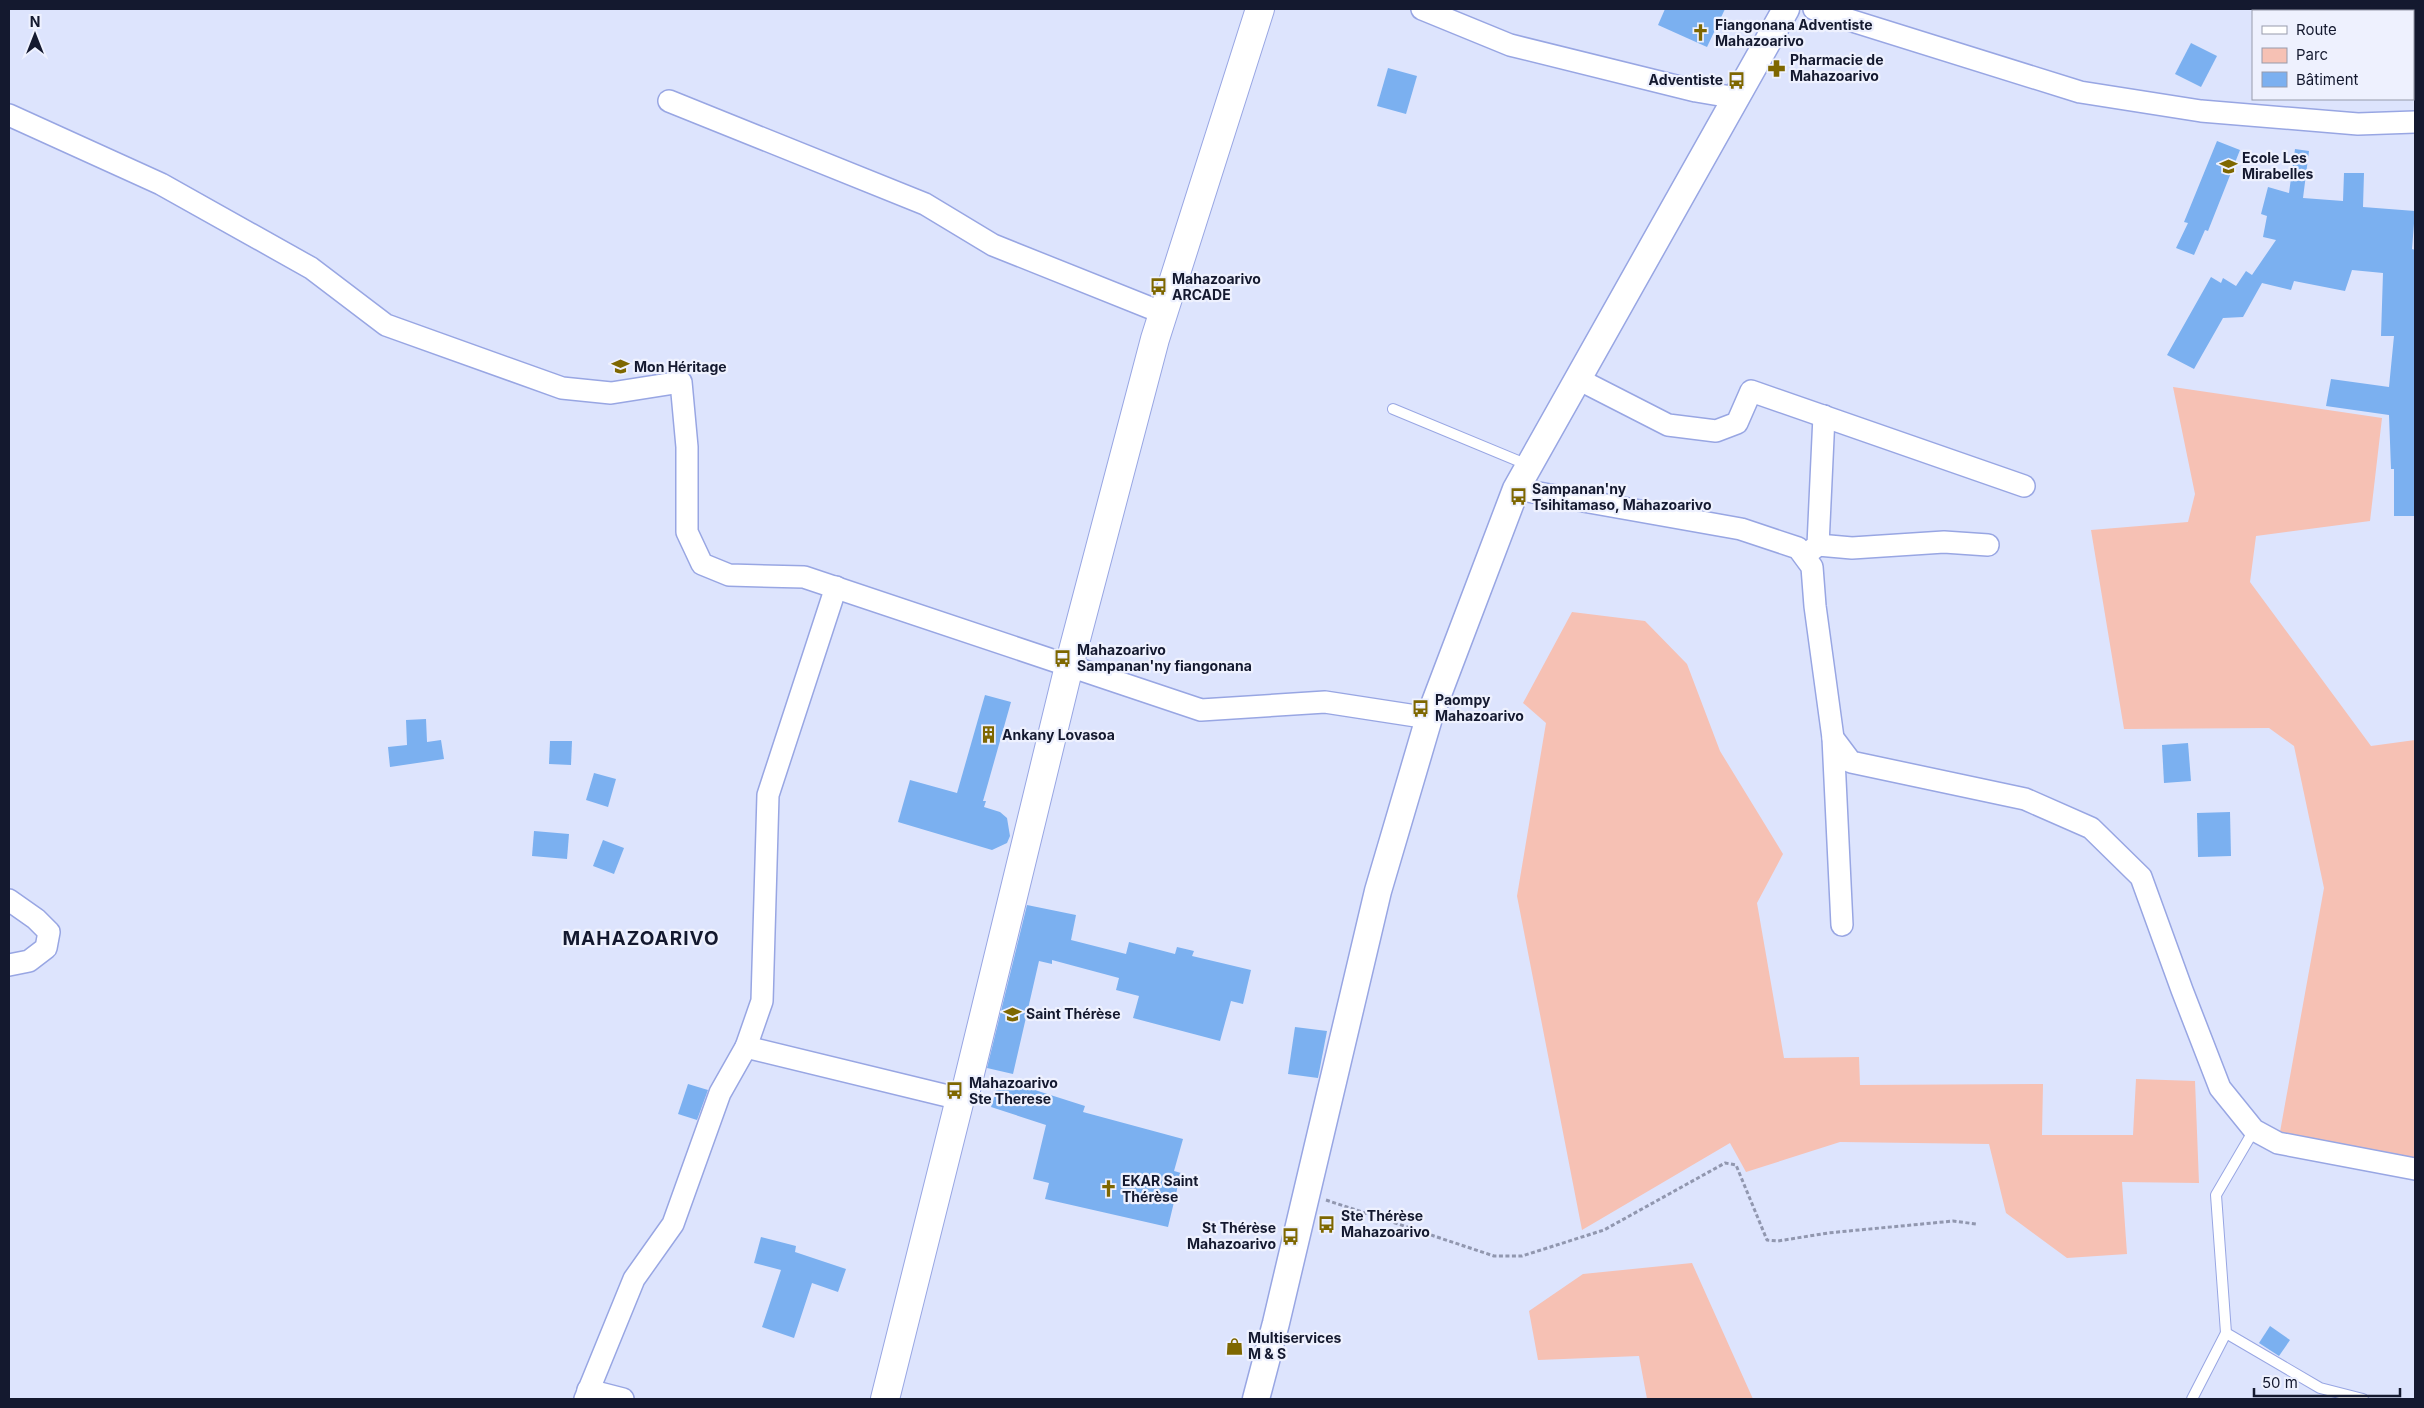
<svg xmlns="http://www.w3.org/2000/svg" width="2424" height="1408" font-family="Inter,sans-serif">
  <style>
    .green { fill: #f6c1b4 }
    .building { fill: #7bb0f0 }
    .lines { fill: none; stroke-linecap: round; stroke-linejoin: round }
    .service-casing { stroke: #98a6e3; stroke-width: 12 }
    .minor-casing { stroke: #98a6e3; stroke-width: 24 }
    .tertiary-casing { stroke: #98a6e3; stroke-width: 29 }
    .secondary-casing { stroke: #98a6e3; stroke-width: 30 }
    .path { stroke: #9197af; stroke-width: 3; stroke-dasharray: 4 2.5; stroke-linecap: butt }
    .service { stroke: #fff; stroke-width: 10 }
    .minor { stroke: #fff; stroke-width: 21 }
    .tertiary { stroke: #fff; stroke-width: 26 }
    .secondary { stroke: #fff; stroke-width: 28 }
    .labels { text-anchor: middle; stroke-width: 4.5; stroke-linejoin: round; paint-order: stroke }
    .poi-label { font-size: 14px; font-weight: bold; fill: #14192f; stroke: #eef1fe; text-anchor: start }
    .district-label { font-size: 19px; font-weight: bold; letter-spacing: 1px; fill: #14192f; stroke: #eef1fe }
  </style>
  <rect width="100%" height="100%" fill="#dde4fd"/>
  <!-- green -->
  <g class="green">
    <path d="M2173,387l209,31 -12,103 -114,15 -6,46 121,164 44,-6 -1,429 -136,-26 46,-255 -30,-142 -25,-18 -145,1 -33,-199 97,-8 7,-28z"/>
    <path d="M1572,612l73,9 42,43 33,87 63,103 -26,49 27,155 75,-1 1,28 183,-1 -1,51h91l3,-56 59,2 4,102 -77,-1 5,72 -60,4 -61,-45 -17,-69 -149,-2 -94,30 -16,-29 -148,87 -65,-334 29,-173 -23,-20z"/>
    <path d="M1692,1263l61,136h-106l-8,-43 -101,4 -9,-49 54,-37z"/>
  </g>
  <!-- building -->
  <g class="building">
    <path d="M1665,9h60l-18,38 -49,-22z"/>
    <path d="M2191,43l26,13 -16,31 -26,-13z"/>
    <path d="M1388,68l29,8 -11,38 -29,-8z"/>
    <path d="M2217,141l23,9 -32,81 -3,-1 -11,25 -18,-7 12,-25 -4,-1z"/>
    <path d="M2295,149l14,2 -6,47 40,3 1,-28h20l-1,34 52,4 -3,38 3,1v266h-21v-47h-3l-2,-54 -63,-9 5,-27 58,8 5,-51h-13l2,-63 -31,-3 -7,21 -51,-10 -3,9 -29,-7 -19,34 -20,1 -29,51 -27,-14 44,-78 10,6 2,-5 13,8 10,-15 6,4 24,-35 -13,-3 4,-21 -6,-2 7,-27 21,6z"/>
    <path d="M985,695l26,7 -28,99h3l-2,6 16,5 7,6 3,18 -3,7 -15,7 -94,-28 12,-42 47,13z"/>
    <path d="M426,719l1,23 14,-2 3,19 -54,8 -2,-20 19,-2 -1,-25z"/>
    <path d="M550,741h22l-1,24 -22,-1z"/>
    <path d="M2188,743l3,38 -27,2 -2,-38z"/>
    <path d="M594,773l22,6 -8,28 -22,-7z"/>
    <path d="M2230,812l1,44 -33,1 -1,-44z"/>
    <path d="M534,831l35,3 -2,25 -35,-3z"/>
    <path d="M603,840l21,8 -10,26 -21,-8z"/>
    <path d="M1027,905l49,10 -5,25 55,14 3,-12 46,12 2,-7 17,4 -2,5 59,14 -8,34 -12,-3 -11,40 -87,-23 6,-22 -23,-6 3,-12 -67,-18v4l-13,-3 -26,113 -26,-6z"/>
    <path d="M1295,1027l32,4 -9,47 -30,-4z"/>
    <path d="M1000,1079l85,27 -2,6 100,27 -9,32 7,2 -13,54 -123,-28 4,-16 -16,-4 13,-54 -55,-18z"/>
    <path d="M688,1084l20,6 -11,30 -19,-6z"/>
    <path d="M761,1237l35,9 -1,6 51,17 -8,23 -26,-9 -18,55 -32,-11 19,-57 -27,-7z"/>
    <path d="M2270,1326l20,14 -11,16 -20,-13z"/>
  </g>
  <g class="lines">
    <defs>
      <g id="service">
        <path d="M1393,409l135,56"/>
        <path d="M2254,1130l-38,65 10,138 94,55 43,11"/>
        <path d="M2192,1399l34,-66"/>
      </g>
      <g id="minor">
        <path d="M1422,9l88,36 186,46 41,7"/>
        <path d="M1814,9l266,83 121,19 157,13 57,-2"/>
        <path d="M669,101l256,103 68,41 170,68"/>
        <path d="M9,115l152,69 150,84 75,57 176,63 49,5 70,-11 6,65v85l15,32 27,11 75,2 397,133 124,-8 104,16"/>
        <path d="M1578,379l90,46 48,6 21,-8 14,-32 273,95"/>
        <path d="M1516,489l225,40 57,19 14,19 3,39 18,132 18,24 174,37 66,29 50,49 41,113 38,98 34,42 24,13 137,26"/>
        <path d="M1818,545l34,3 92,-6 44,3"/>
        <path d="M1808,553l10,-8 6,-129"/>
        <path d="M1833,738l9,187"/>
        <path d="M9,900l27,19 13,13 -3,16 -17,13 -20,4"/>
        <path d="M746,1047l16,-46 6,-206 68,-208"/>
        <path d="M588,1390l35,9"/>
        <path d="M585,1399l49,-120 39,-55 47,-131 26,-46 214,52"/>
      </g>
      <path id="tertiary" d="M1256,1399l20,-76 102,-432 51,-173 87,-229 270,-480"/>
      <path id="secondary" d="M885,1399l75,-300 5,-5 105,-432 85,-323 105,-330"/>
    </defs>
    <!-- service casing -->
    <use href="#service" class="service-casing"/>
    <!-- minor casing -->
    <use href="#minor" class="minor-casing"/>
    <!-- tertiary casing -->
    <use href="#tertiary" class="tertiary-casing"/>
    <!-- secondary casing -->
    <use href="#secondary" class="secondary-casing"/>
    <!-- path -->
    <path class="path" d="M1326,1200l168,56h28l82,-26 121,-67 11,2 31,75 11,1 50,-8 125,-12 23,3"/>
    <!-- service -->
    <use href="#service" class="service"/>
    <!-- minor -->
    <use href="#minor" class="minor"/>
    <!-- tertiary -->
    <use href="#tertiary" class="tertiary"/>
    <!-- secondary -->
    <use href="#secondary" class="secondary"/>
  </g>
  <!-- icons -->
  <defs>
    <symbol id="church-bare" viewBox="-9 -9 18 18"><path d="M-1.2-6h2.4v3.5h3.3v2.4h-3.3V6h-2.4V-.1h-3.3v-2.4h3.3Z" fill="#7e6700" stroke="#eef1fe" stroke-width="2.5" paint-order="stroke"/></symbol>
    <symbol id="pharmacy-bare" viewBox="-9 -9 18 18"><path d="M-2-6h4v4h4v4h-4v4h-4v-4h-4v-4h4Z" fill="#7e6700" stroke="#eef1fe" stroke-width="2.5" paint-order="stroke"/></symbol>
    <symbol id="bus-bare" viewBox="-9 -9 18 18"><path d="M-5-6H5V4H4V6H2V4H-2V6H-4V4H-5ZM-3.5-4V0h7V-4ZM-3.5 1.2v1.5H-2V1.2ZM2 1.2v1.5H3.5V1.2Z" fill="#7e6700" stroke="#eef1fe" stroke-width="2.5" paint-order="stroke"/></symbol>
    <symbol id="school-bare" viewBox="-9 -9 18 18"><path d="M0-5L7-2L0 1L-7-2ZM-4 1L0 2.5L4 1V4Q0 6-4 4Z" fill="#7e6700" stroke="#eef1fe" stroke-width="2.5" paint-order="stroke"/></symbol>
    <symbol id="building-bare" viewBox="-9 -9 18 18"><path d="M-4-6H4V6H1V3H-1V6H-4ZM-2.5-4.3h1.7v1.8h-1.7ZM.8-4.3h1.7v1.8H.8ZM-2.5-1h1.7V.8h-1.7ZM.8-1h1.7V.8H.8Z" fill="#7e6700" stroke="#eef1fe" stroke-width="2.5" paint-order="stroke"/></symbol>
    <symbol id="shop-bare" viewBox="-9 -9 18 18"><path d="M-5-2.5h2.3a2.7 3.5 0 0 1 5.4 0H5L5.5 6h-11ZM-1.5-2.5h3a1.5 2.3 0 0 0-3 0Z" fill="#7e6700" stroke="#eef1fe" stroke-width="2.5" paint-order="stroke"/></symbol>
  </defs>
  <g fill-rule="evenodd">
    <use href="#church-bare" x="1688" y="20" width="25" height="25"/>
    <use href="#pharmacy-bare" x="1764" y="56" width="25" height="25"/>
    <use href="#bus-bare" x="1724" y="68" width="25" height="25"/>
    <use href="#school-bare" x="2216" y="154" width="25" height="25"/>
    <use href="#bus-bare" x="1146" y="274" width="25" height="25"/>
    <use href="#school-bare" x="608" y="354" width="25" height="25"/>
    <use href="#bus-bare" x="1506" y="484" width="25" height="25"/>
    <use href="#bus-bare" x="1050" y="646" width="25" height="25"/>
    <use href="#bus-bare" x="1408" y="696" width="25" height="25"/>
    <use href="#building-bare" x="976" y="722" width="25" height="25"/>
    <use href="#school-bare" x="1000" y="1002" width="25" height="25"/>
    <use href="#bus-bare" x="942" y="1078" width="25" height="25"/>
    <use href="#church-bare" x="1096" y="1176" width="25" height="25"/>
    <use href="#bus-bare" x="1314" y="1212" width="25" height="25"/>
    <use href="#bus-bare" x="1278" y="1224" width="25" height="25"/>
    <use href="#shop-bare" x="1222" y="1334" width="25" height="25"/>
  </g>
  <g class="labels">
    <!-- poi labels -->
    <g class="poi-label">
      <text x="1715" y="30">Fiangonana Adventiste<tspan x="1715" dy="16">Mahazoarivo</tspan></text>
      <text x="1790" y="65">Pharmacie de<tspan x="1790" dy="16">Mahazoarivo</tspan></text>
      <text x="1723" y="85" text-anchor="end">Adventiste</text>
      <text x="2242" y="163">Ecole Les<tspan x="2242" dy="16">Mirabelles</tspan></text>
      <text x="1172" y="284">Mahazoarivo<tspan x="1172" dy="16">ARCADE</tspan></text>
      <text x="634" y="372">Mon Héritage</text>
      <text x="1532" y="494">Sampanan'ny<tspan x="1532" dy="16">Tsihitamaso, Mahazoarivo</tspan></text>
      <text x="1077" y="655">Mahazoarivo<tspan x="1077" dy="16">Sampanan'ny fiangonana</tspan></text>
      <text x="1435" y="705">Paompy<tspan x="1435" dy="16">Mahazoarivo</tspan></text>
      <text x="1002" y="740">Ankany Lovasoa</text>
      <text x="1026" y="1019">Saint Thérèse</text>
      <text x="969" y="1088">Mahazoarivo<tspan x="969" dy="16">Ste Therese</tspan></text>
      <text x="1122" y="1186">EKAR Saint<tspan x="1122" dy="16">Thérèse</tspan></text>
      <text x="1341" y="1221">Ste Thérèse<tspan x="1341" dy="16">Mahazoarivo</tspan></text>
      <text x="1276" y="1233" text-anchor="end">St Thérèse<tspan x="1276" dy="16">Mahazoarivo</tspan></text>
      <text x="1248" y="1343">Multiservices<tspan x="1248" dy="16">M &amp; S</tspan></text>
    </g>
    <!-- district labels -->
    <g class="district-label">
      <text x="641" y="945">MAHAZOARIVO</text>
    </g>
  </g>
  <!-- border -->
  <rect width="2424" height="1408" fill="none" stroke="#14192f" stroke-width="20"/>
  <!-- legend -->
  <rect x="2252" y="10" width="162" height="90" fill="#eef1fe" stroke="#979bab"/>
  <rect x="2262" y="26" width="25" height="8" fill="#ffffff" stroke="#979bab"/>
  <text x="2296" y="35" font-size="15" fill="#14192f">Route</text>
  <rect x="2262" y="48" width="25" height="15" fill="#f6c1b4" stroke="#979bab"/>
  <text x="2296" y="60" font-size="15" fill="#14192f">Parc</text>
  <rect x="2262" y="72" width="25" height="15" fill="#7bb0f0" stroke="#979bab"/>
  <text x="2296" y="85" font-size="15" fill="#14192f">Bâtiment</text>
  <!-- north arrow -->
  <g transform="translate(35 35)" stroke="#eef1fe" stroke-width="4" paint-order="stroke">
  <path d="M0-4L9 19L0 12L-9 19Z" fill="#14192f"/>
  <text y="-8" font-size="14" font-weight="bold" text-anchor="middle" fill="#14192f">N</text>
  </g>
  <!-- scale -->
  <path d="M2254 1388v8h146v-8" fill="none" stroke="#14192f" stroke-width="2.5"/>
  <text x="2262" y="1388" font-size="15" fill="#14192f" stroke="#eef1fe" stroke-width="4" paint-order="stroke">50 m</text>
</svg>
